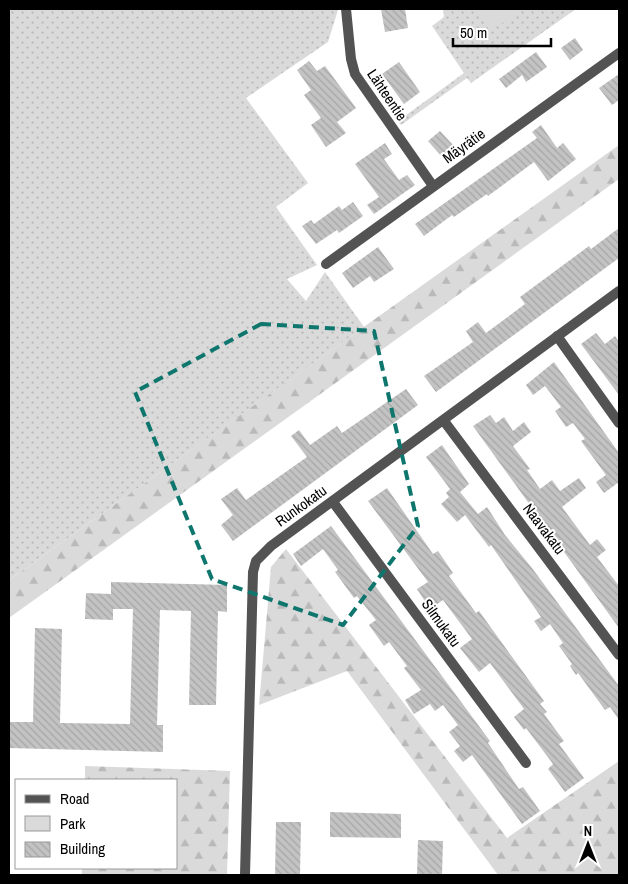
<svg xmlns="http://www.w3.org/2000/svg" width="628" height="884" font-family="'Archivo Narrow',sans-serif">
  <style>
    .green { fill: url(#green-dots) }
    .forest { fill: url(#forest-firs) }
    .pitch { fill: #dadada }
    .building { fill: url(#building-back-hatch) }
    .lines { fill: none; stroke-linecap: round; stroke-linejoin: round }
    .minor { stroke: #535353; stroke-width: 10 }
    .marked { fill: none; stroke: #0f766e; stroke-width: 4; stroke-dasharray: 10 6; stroke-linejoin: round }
    .labels { text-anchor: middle; stroke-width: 4; stroke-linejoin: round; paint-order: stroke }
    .street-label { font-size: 15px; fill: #000; stroke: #fff }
  </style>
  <defs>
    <pattern id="green-dots" width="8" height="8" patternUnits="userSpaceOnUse" patternTransform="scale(1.25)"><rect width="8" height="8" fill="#dadada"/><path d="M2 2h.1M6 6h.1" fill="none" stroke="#b9b9b9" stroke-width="1.8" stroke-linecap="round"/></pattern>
    <pattern id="forest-firs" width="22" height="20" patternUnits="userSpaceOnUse" patternTransform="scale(1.25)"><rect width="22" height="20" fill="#dadada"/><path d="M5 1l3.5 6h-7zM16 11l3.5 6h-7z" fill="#b9b9b9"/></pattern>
    <pattern id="building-back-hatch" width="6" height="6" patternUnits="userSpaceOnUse" patternTransform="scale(1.25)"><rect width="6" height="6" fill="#c3c3c3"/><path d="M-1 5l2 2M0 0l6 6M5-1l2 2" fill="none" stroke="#a6a6a6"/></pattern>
  </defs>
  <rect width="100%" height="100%" fill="#fff"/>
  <!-- green -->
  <g class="green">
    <path d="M9,9l329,1 -10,32 -82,56 62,85 -32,24 41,58 -30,14 19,22 19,-29 39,55 -355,253z"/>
    <path d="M443,9h133l-105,74 -4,-5 -66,47 -3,-4 66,-48 -32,-47 12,-9z"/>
  </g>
  <!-- forest -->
  <g class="forest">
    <path d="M619,145v34l-610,439v-38z"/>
    <path d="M286,549l221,289 112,-77v114h-121l-151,-204 -88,34 12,-138z"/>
    <path d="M85,766l145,5 -3,104h-145v-7h94v-88h-91z"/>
  </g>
  <!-- pitch -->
  <path class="pitch" d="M475,9h49l-34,22z"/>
  <!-- building -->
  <g class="building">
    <path d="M381,9h24l3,19 -23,4z"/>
    <path d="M575,38l8,12 -13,10 -9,-12z"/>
    <path d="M536,52l11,15 -21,15 -4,-7 -16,13 -7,-9z"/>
    <path d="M309,61l8,10 8,-5 31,42 -19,14 9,11 -20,14 -15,-22 10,-7 -17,-23 7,-5 -14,-20z"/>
    <path d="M399,62l21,30 -16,12 -22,-30z"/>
    <path d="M619,74v26l-7,5 -13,-17z"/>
    <path d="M541,125l16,23 6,-5 13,16 -28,22 -14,-19 -46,34 -1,-2 -33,23 -2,-2 -28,21 -9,-12 122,-86 -5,-6z"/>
    <path d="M440,131l14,15 -3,2 7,10 -9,7 -21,-24z"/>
    <path d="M385,143l7,11 -8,5 15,21 8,-5 8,10 -41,29 -7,-9 12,-8 -24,-33z"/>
    <path d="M353,202l10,14 -24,17 -2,-3 -21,14 -14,-18 9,-6 3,4 25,-18 3,4z"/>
    <path d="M619,228v30l-183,134 -12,-16 49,-34 -7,-11 12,-9 8,11 39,-29 -5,-7 69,-51 2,3z"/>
    <path d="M378,247l16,22 -20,13 -4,-6 -17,12 -11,-15z"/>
    <path d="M596,333l9,11 10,-8 4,6v53l-38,-51z"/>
    <path d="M554,362l65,91v29l-15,11 -8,-11 10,-7 -25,-34 4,-2 -12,-16 -7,4 -11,-16 6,-4 -16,-21 -12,9 -7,-10z"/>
    <path d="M406,389l12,16 -185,136 -12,-16 12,-10 -12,-16 16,-11 9,12 61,-43 -16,-21 8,-6 11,15 27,-19 5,7z"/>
    <path d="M490,415l6,8 8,-6 9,14 11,-9 7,10 -18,14 17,23 -3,1 13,19 12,-9 8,11 19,-13 7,10 -24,19 28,38 7,-6 9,11 -9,7 22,29v42l-146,-202z"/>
    <path d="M442,445l27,39 -9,8 18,22 9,-7 18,28 27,33 87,118v34l-9,-13 -5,3 -27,-37 -2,2 -6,-9 2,-2 -13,-18 4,-3 -13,-19 -9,7 -7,-10 7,-4 -50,-72 -2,2 -24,-32 -8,7 -16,-18 8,-7 -3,-4 4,-4 -24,-32z"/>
    <path d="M387,488l46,66 5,-3 15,22 -4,3 27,37 3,-2 65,90 -4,3 7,8 -3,2 20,27 -5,3 25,34 -19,14 -17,-23 5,-5 -27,-36 -2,2 -10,-13 10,-8 -34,-46 -11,9 -19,-24 12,-9 -29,-39 -13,9 -13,-20 11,-7 -60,-81z"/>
    <path d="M331,526l159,215 -2,2 31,46 4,-2 17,24 -18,13 -50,-69 -9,7 -9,-11 6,-5 -11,-14 9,-7 -15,-20 -8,6 -5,-7 -16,10 -9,-14 16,-10 -17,-22 3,-2 -18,-24 -5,4 -15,-21 7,-5 -19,-24 -3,2 -19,-26 3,-2 -15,-21 -22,17 -8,-12z"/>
    <path d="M111,582l116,3v27l-9,-1 -2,94h-27l2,-94 -31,-1 -3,115h6v27l-154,-4 1,-26h23l2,-94 27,1 -2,94 70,1 3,-115h-20v11l-28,-1 1,-26 25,1z"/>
    <path d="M330,812l71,2v24l-71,-1z"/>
    <path d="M276,822h25l-1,53h-25z"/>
    <path d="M418,840l25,1 -1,34h-25z"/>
  </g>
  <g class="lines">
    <!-- minor -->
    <g class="minor">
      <path d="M346,9l5,50 4,15 78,112"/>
      <path d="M326,264l293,-211"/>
      <path d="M557,336l62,87"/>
      <path d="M444,421l175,234"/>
      <path d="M333,502l193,261"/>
      <path d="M245,875l8,-303 3,-11 15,-15 348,-255"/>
    </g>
  </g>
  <!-- marked area -->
  <path class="marked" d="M261,324l113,7 44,195 -75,99 -131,-46 -77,-187z"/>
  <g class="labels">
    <!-- street labels -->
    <g class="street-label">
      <text transform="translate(387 95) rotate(56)" y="5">Lähteentie</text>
      <text transform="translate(464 146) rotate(-36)" y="5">Mäyrätie</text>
      <text transform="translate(301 506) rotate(-36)" y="5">Runkokatu</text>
      <text transform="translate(544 529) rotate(53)" y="5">Naavakatu</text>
      <text transform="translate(441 623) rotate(54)" y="5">Silmukatu</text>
    </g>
  </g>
  <!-- border -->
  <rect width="628" height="884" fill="none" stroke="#000000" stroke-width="20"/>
  <!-- legend -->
  <rect x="15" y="779" width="162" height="90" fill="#ffffff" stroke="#999999"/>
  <rect x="25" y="795" width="25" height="8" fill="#535353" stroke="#999999"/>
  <text x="60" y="804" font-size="15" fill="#000000">Road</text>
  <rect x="25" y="816" width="25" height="15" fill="#dadada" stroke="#999999"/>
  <text x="60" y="829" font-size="15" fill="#000000">Park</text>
  <rect x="25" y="842" width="25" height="15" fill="url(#building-back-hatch)" stroke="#999999"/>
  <text x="60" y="854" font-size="15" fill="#000000">Building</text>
  <!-- north arrow -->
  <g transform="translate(588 844)" stroke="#ffffff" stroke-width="4" paint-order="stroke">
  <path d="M0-4L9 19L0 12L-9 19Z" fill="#000000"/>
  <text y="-8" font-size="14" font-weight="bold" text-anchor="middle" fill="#000000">N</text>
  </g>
  <!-- scale -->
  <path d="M453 38v8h98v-8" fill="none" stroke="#000000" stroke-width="2.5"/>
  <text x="460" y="38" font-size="15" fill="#000000" stroke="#ffffff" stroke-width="4" paint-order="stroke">50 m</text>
</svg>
